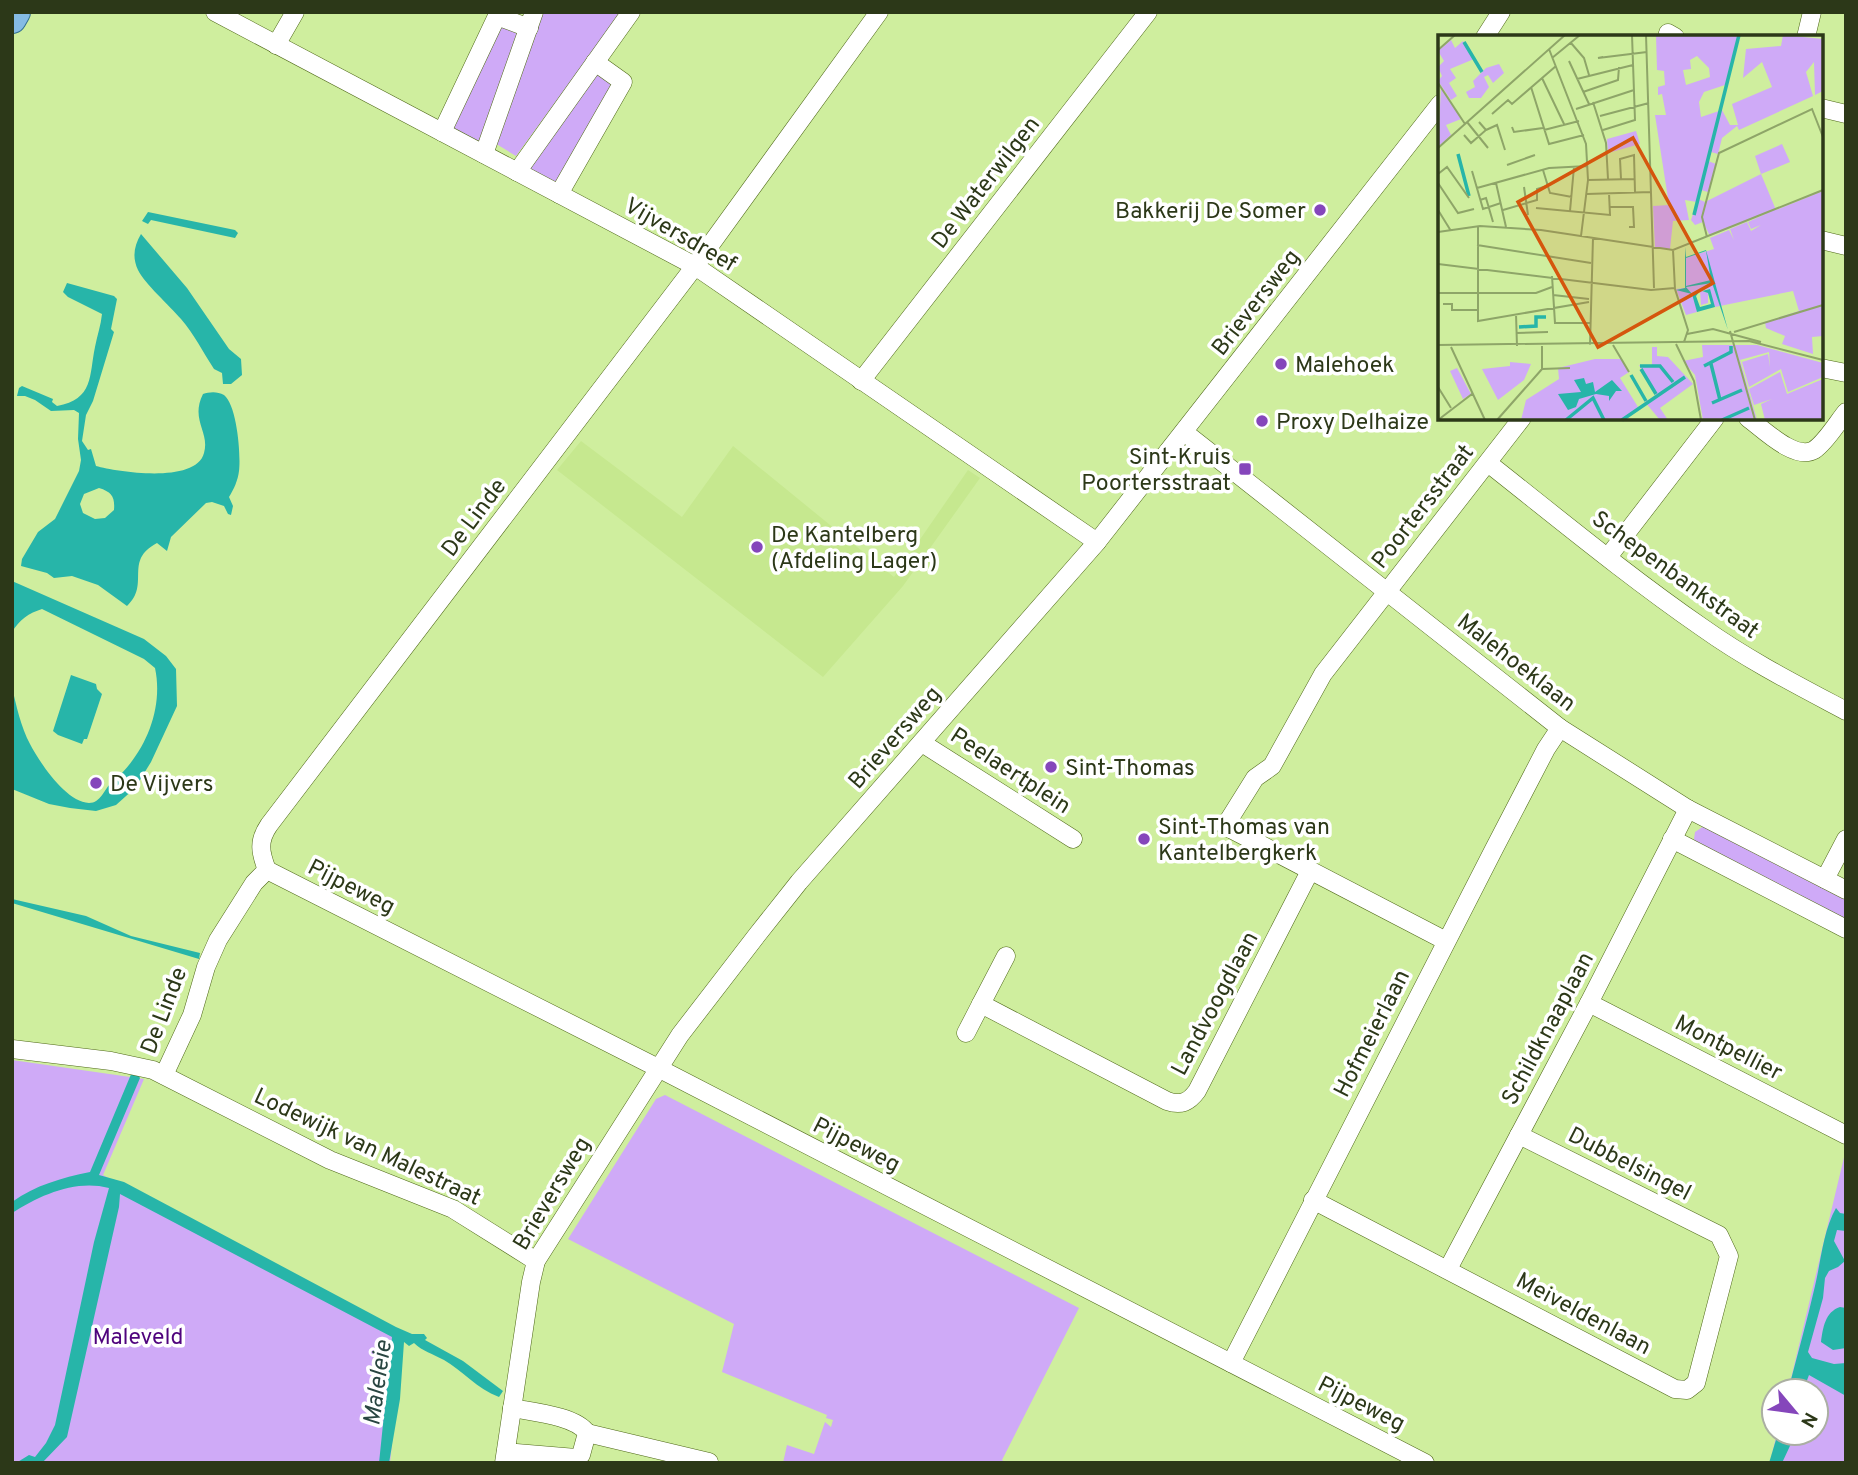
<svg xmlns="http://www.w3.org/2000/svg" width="1858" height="1475" font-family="Overpass,sans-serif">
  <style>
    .built { fill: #c6e88f }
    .green { fill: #cfaaf7 }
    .water { fill: #27b5a9; fill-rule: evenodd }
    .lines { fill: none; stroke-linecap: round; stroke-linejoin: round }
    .minor-casing { stroke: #506919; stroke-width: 19 }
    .primary-casing { stroke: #316f91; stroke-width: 30 }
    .minor { stroke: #fff; stroke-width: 18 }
    .primary { stroke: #85bbe4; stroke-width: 28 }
    .poi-dot { fill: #8546bb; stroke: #fff; stroke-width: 2.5 }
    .labels { text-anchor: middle; stroke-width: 7; stroke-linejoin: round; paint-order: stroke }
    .street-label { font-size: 23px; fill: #2c3818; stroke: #fff }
    .poi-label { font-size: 23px; fill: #2c3818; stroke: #fff; text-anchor: start }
    .park-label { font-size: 23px; fill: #4f037d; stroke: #fff }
    .water-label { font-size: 24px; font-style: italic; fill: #294541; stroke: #fff }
    .inset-river { fill: none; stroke: #27b5a9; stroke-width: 3.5 }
    .inset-road { fill: none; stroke: #8ea568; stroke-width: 2 }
    .view { fill: #d5560d; fill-opacity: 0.15; stroke: #d5560d; stroke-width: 3.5 }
    .inset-edge { fill: none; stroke: #2c3818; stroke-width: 3.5 }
  </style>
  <rect width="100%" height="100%" fill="#cfee9e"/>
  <!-- built -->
  <path class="built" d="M581,441l101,76 51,-71 161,131 74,-107 12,8 -77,108 -80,91 -266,-207z"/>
  <!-- green -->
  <g class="green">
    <path d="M540,12h81l-105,144 -23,-14z"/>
    <path d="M502,24l18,7 -39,110 -5,2 -23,-15z"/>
    <path d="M596,73l10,1 7,12 -55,96 -5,1 -23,-11 -1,-8z"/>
    <path d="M1704,826l142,72v27l-150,-80 -2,-6 1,-7z"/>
    <path d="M12,1060l132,19 -41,96 300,163 -13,125h-378z"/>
    <path d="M665,1095l414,213 -77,152 4,3h-223l4,-18 27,9 11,-32 6,5 2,-7 -7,-2 1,-3 -105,-43 12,-48 -166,-85 88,-140z"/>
    <path d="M1846,1149v314h-76l7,-30h39v-42h-28z"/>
  </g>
  <!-- water -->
  <g class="water">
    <path d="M148,212l87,18 3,3 -3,5 -84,-18 -3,4 -6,-3z"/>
    <path d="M141,234l46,54 42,61 12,10 1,16 -11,9h-8l-1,-11 -8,-4c-11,-17 -20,-35 -33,-50 -11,-13 -37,-36 -43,-49 -6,-13 -4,-24 3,-36z"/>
    <path d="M67,283l47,13 3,3 -6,30 3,3 -21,69 -7,14 -4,26 6,9 3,-1 5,17c22,6 100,18 108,-13 6,-21 -14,-33 -1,-59 6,-2 14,-3 21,1 13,10 17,60 15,76 -1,9 -5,18 -10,26l4,9 -2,9 -3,-1 -4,-8 -12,-4 -6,1 -35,34 -4,14 -10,-8c-34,18 -6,41 -30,63l-29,-21 -26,-9 -18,2 -7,-5 -26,-7 1,-7 16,-27 17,-13 24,-48 2,-11 -3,-21 1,-26 -5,-3 -23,1 -16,-11 -10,-4h-8l2,-8 3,-2 31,13 -1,3 5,4c37,-7 32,-30 38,-59 2,-11 6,-22 7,-33l-34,-17 -5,-5zM99,488c13,4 16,9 15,22l-9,8 -10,1 -12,-6 -3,-9 4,-10z"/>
    <path d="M12,581l132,58 22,17 10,13 1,37 -26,56 -16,26 -19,17 -20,6 -26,-3 -21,-4 -37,-15v-102c4,18 9,40 18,57 10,19 36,58 59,59 12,0 15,-14 23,-21 32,-26 52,-72 43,-114l-11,-9 -102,-50c-13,4 -23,11 -30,23z"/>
    <path d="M71,675l25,9 1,5 5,5 -15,45h-3l-2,5 -24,-9 -5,-4z"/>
    <path d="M12,899l74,17 45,20 69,17 -1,6 -187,-56z"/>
    <path d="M132,1072l5,1 3,5 -41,97 25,7 272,145 16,7h12l3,4 -2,2 38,21 40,30 -4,6c-22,-8 -37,-27 -55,-37 -11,-6 -22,-9 -30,-17l-5,3 -5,-4 -4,57 -11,64h-10l13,-126 -272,-143 -1,13 -52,230 -25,26h-26l13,-8 6,2 11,-14 9,-18 39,-183 15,-54c-33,-9 -69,7 -97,25v-11c24,-17 49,-24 78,-30z"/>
    <path d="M1836,1208l4,5 6,1v17l-9,-1 -3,11 11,20 -7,6 -9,4 -4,7 -2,20 -15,54 4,6 22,6 12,-1v33l-37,-21 -6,16h-15c9,-35 19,-70 27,-105 6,-25 8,-55 21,-78z"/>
    <path d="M1840,1307l6,1v40l-13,2 -12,-8c2,-14 4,-30 19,-35z"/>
    <path d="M1778,1433h18l-14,30h-13z"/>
  </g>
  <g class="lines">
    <defs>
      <g id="minor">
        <path d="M215,12l480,254 402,276"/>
        <path d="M1668,33l7,4"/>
        <path d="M1485,37l16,-25"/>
        <path d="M1806,37l6,-25"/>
        <path d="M276,45l19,-33"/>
        <path d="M1821,108l25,6"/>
        <path d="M442,132l55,-116 32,12"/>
        <path d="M484,154l50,-142"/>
        <path d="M517,172l114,-160"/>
        <path d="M559,194l64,-112 -28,-20"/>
        <path d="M1821,240l25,6"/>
        <path d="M1821,368l25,5"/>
        <path d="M861,381l287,-369"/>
        <path d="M1748,418c15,11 47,43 66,32 12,-8 23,-27 32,-38"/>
        <path d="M1184,432l376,296 128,81 158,81"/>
        <path d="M1488,463c71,56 141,114 215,165 45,32 94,57 143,83"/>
        <path d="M1608,557l107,-139"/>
        <path d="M922,743l151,96"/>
        <path d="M1672,839l174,90"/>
        <path d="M267,870l391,198 767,395"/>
        <path d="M267,870c-7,-18 -9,-29 2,-45l426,-559 184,-254"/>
        <path d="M1825,879l21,-40"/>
        <path d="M1446,941l-221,-115 30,-48 17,-12 51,-92 199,-256"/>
        <path d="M1006,956l-25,48 186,97c14,5 22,1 30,-10l113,-220"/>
        <path d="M1589,1003l257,132"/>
        <path d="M966,1033l15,-29"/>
        <path d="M12,1049l99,12 42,9 177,90 123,49 83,52"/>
        <path d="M164,1075l28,-60 14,-48 12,-27 36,-57 13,-13"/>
        <path d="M1313,1200l362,189 12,1 9,-7 33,-127 -10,-21 -200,-100"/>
        <path d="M1448,1269l141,-266 99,-194"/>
        <path d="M1231,1363l263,-514 52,-100 14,-21"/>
        <path d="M587,1433l122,29"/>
        <path d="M506,1452l70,6 5,-3 6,-22c-11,-17 -55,-21 -75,-25"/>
        <path d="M504,1463l27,-181 5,-21 144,-226 77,-100 42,-53 298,-340 343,-438"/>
      </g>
      <path id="primary" d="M12,19l4,-7"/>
    </defs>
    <!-- minor casing -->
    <use href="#minor" class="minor-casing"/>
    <!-- primary casing -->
    <use href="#primary" class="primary-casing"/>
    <!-- minor -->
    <use href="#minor" class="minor"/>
    <!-- primary -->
    <use href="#primary" class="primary"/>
  </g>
  <!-- markers -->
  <g class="poi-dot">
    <circle cx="1320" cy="210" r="7"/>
    <circle cx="1281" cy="364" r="7"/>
    <circle cx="1262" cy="421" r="7"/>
    <rect x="1238" y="462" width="14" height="14" rx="3.5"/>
    <circle cx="757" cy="547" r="7"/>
    <circle cx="1051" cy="767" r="7"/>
    <circle cx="96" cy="783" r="7"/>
    <circle cx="1144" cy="839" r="7"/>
  </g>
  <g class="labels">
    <!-- street labels -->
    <g class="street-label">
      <text transform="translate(985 182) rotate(-52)" y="8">De Waterwilgen</text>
      <text transform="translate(681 234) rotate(30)" y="8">Vijversdreef</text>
      <text transform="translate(1255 302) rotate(-52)" y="8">Brieversweg</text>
      <text transform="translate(1422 506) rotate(-52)" y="8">Poortersstraat</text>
      <text transform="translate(473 517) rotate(-53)" y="8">De Linde</text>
      <text transform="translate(1676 574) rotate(36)" y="8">Schepenbankstraat</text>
      <text transform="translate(1517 662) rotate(38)" y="8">Malehoeklaan</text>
      <text transform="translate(894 737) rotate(-49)" y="8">Brieversweg</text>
      <text transform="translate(1011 770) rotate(33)" y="8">Peelaertplein</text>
      <text transform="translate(352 886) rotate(27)" y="8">Pijpeweg</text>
      <text transform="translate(1214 1003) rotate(-62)" y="8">Landvoogdlaan</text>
      <text transform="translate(163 1010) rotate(-69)" y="8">De Linde</text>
      <text transform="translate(1547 1028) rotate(-62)" y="8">Schildknaaplaan</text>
      <text transform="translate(1371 1033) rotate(-63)" y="8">Hofmeierlaan</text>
      <text transform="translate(1729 1047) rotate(27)" y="8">Montpellier</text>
      <text transform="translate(857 1144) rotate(27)" y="8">Pijpeweg</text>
      <text transform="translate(368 1146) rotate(25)" y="8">Lodewijk van Malestraat</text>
      <text transform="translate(1630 1163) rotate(27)" y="8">Dubbelsingel</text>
      <text transform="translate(551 1193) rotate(-59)" y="8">Brieversweg</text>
      <text transform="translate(1584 1313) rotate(28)" y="8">Meiveldenlaan</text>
      <text transform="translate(1362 1403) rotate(27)" y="8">Pijpeweg</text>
    </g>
    <!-- poi labels -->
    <g class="poi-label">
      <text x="1306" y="218" text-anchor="end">Bakkerij De Somer</text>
      <text x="1295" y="372">Malehoek</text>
      <text x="1276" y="429">Proxy Delhaize</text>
      <text x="1231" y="464" text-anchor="end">Sint-Kruis<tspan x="1231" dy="26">Poortersstraat</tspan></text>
      <text x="771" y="542">De Kantelberg<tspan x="771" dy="26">(Afdeling Lager)</tspan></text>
      <text x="1065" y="775">Sint-Thomas</text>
      <text x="110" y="791">De Vijvers</text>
      <text x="1158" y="834">Sint-Thomas van<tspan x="1158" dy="26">Kantelbergkerk</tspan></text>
    </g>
    <!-- park labels -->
    <g class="park-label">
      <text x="138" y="1344">Maleveld</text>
    </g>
    <!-- water labels -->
    <g class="water-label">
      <text transform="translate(377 1383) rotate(-82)" y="8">Maleleie</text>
    </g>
  </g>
  <!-- overview -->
  <g transform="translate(1438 35)">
    <rect width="385" height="385" fill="#cfee9e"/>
    <path d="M218,0h82l-10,49 -24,8 -5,10 2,15 21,-7 8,15h8l-6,-21 40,-17 -10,-25 -19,16 3,-29 35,-3 2,-11 40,4v52l-8,4 -1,-33 -8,10 7,24 -74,34 -2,-4 -15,12 -4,16 -7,-2 -3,9 8,3 -8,28 -7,-2 -3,9 7,3 56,-28 15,36 47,-19v145l-11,1 1,17 -31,-10 3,-8 -19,-8 -1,-6 -31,10 65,-21 -6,-20 -78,16 -7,-18 -6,2 6,2v10l-7,2 -1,-14 -7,3 4,18 -11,3 -10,-26 9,-1v-30l29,-9 -4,-11 19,-8 5,10 -4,-11 17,-7 4,9 10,-6 -10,4 -3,-7 24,-11 -62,25 -7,-14 -8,3 -4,-5 6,-18 -12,-2 4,20 -16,1 -3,28 -15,-1 -2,-42 16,-1 -14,-90h11l-4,-21 -4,1v-8l7,-2 -1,-14 -7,-1zM259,21l12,12 1,9 -24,8 -3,-15 8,-1 -1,-9zM13,5l4,8 8,-7 11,18 -24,10 6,9 -7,5 8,13 -6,4 -13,-19 4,-5 -4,-9 6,-6 -6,-10zM61,29l5,9 -11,10 -5,-8 -4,2 5,10 -8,11h-12l-3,-6 9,-5 -2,-6 13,-13zM3,52l20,32 -15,6 5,10 -13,12zM198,96l4,13 -32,9 -1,-14zM344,109l8,18 -29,12 -6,-18zM264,310h55l66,18v14l-35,15 -7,-23 -32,18 -7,-25 26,-8 2,13 -1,-15 -29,8 17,60h-54l-8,-45 -12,-14 20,-4zM214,312h5v9l11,1 25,27 -33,24 8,12h-8l-15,-18 11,-7 -17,-30h13zM157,324h26l8,13 -9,6 18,29 -17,13h-100l5,-20 33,-21 -1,-11zM72,327l21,2 -7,16 -26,20 -16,-31 28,-3zM19,333l14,26 -8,5 -13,-28zM342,337l7,22 36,-15v41h-58l-4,-16 11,-5 -18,6 -5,-16z" fill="#cfaaf7" fill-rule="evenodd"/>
    <path d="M247,212l1,10 20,-7 22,80 -16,-47 -26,4 6,7 8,-3 -4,5 4,11 11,-3 -3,-11 -6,-2 8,-2 5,18 -18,5 -5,-18 -16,-4 9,-2zM268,216l5,29 -25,6v-28zM146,343l2,6 7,-2 2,10 17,-12 10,11h-6l-7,10v-5l-13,-2 -17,5 -3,8 -8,3 -10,-16 23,-2 -7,-12z" fill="#27b5a9" fill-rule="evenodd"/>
    <path class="inset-river" d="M26,7l18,30M20,119l11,42M256,180l45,-180M81,292l17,-1v-9h10M273,329l9,36M202,331h20l13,16M266,331l27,-14v-6M203,334l15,25M193,340l15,26M274,368l30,-13M128,385l27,-22 11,22M184,385l63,-43M284,385l27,-12"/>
    <path class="inset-road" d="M208,0l8,253M133,8l13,15 5,17M111,14l37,95 2,36 -7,56M0,15l17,-15M165,22l-5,1 49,-6M114,23l28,-23M131,26l20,43M104,43l22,46M139,44l56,-14M0,48l27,41M93,52l18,57 35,-9M145,57l35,-12 1,-13M155,67l13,41 2,36M138,74l58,-19M54,79l16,-14 4,4 44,-38M162,81l49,-13M29,87l21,26M74,92l2,5 29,-4M48,95l11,-5 8,25M106,95l35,-9M165,95l32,-10 -3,-85M26,100l7,8 15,-13 -7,-8M0,113l127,-113M69,130l28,-10M105,135l7,23 22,4M34,136l11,38 18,-6M0,139l9,-7 22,31M183,144l-1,-20 14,-4 1,37M150,145l46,-1M0,148l20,30 16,-4M58,148l10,44M86,152l4,28M39,153l72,-20 39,-2M149,159l64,-2M42,165l6,-2 7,24M171,172h24l1,20h-5M98,173l74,7 -1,-22M0,175l13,21M65,175l34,-10v-11l10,-3M132,176l4,-44M40,191v95l111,-19M0,197l42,-6 61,4 132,20 150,-60M269,202l-5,-20 17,-64 93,-44 11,28M39,210l114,18M235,215l2,39 13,41 -4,12M0,229l213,26 24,-2M114,241l3,47h35M0,258h98l16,-6M115,260l36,4M5,269h9v6h25M78,279l1,32M292,296l25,89M296,297l89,-27M78,298l32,-1M249,299l26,-5 48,13M238,309l18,37 7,39M0,310l311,-4 74,19M152,310l3,-107M175,310l16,27M13,312l34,73M104,334l28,-1M0,352l13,21M0,385l34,-26M59,385l45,-51v-23"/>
    <path class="view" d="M195,103l80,145 -115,64 -80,-145z"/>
    <rect width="385" height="385" class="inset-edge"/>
  </g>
  <!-- border -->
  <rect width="1858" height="1475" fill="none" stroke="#2c3818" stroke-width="28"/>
  <!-- north arrow -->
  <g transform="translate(1795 1412) rotate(119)"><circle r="33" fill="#ffffff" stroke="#abafa3" stroke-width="2"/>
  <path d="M0-5L12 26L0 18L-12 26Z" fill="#8546bb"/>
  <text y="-10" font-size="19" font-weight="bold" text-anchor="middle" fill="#2c3818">N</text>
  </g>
</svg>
